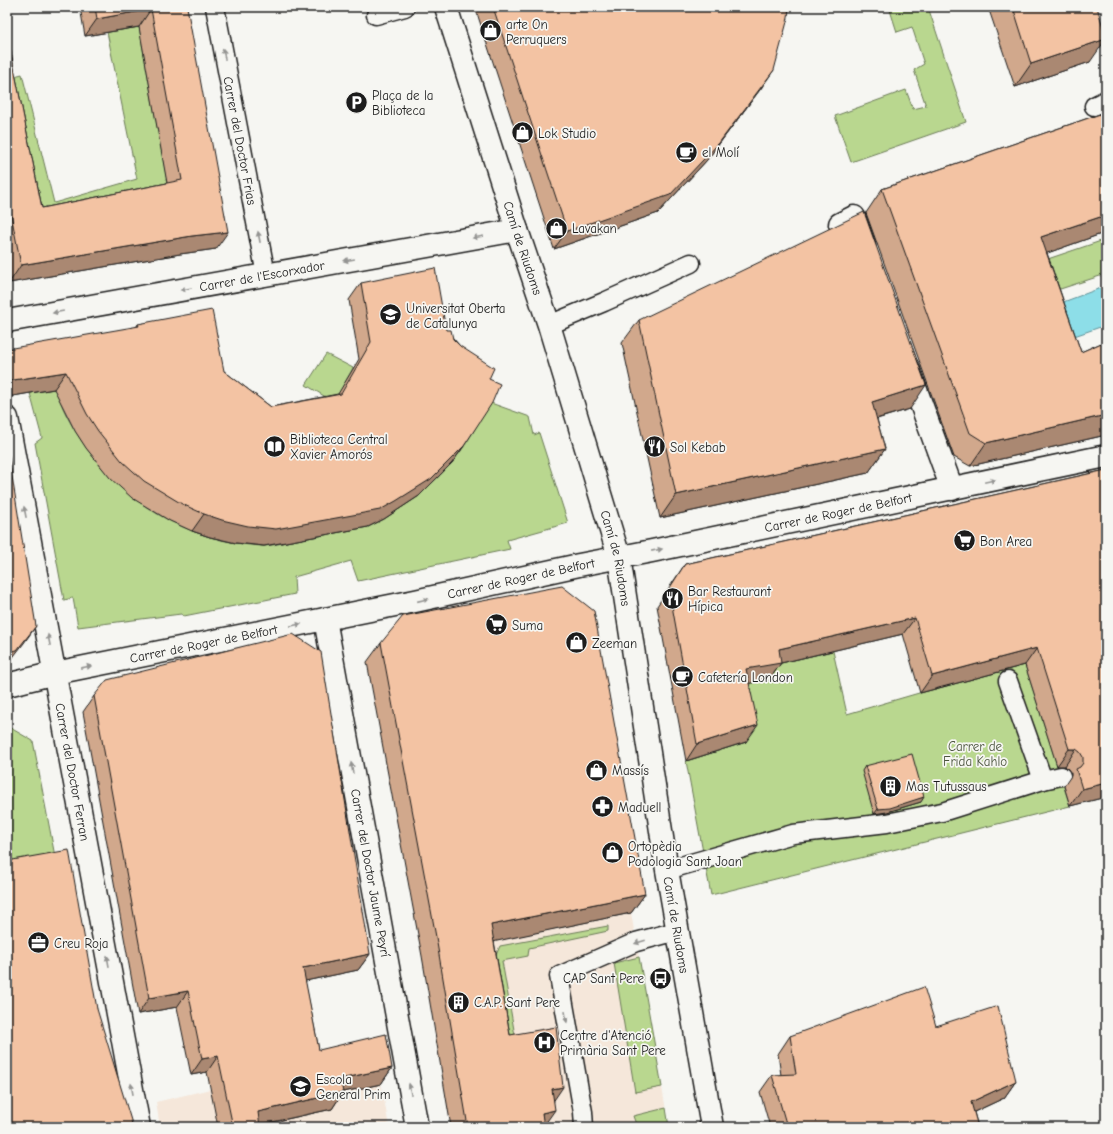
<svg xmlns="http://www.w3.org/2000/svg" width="1113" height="1134" font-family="'Comic Neue',sans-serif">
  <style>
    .built { fill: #f5e7da }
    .green { fill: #b9d78f; stroke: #6a7a56 }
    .water { fill: #8ddee8; stroke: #609096 }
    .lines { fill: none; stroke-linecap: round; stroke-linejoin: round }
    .service-casing { stroke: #1c1c1c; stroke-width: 21 }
    .minor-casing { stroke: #1c1c1c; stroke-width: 25 }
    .service { stroke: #f6f6f2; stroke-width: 18 }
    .minor { stroke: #f6f6f2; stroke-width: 22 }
    .wall { fill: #d1a88c; stroke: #1c1c1c }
    .shaded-wall { fill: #aa8872; stroke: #1c1c1c }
    .building { fill: #f3c3a3; stroke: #1c1c1c }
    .oneway { fill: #949492 }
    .labels { text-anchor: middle; stroke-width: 3.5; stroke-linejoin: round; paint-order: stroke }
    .poi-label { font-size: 13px; fill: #1c1c1c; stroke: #f6f6f2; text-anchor: start }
    .street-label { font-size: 13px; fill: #1c1c1c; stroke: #f6f6f2 }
    .park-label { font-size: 13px; fill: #4b543e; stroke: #f6f6f2 }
  </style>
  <rect width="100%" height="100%" fill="#f6f6f2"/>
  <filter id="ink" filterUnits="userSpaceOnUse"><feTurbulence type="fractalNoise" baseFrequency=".025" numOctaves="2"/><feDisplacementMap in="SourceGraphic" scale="8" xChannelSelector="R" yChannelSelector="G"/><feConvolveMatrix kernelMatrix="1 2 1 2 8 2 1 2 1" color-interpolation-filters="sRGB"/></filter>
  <g filter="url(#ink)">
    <!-- built -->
    <g class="built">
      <path d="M631,913l38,214h-218l-29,-171z"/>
      <path d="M375,1050l14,77h-229l-4,-25z"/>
    </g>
    <!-- green -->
    <g class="green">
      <path d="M889,7h39l38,115 -115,40 -16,-46 71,-26 7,19 13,-3 -12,-36 10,-6 -12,-37 -15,5z"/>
      <path d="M139,27l31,170 -140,29 -23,-148 15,-4 32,129 83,-24 -30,-147z"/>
      <path d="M1101,241l5,10v23l-67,22 -9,-31z"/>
      <path d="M326,354l27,14 -19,34 -28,-17z"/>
      <path d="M57,388c3,19 14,36 24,52 40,62 107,102 181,106 11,0 23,-4 33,-6 25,-4 50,-9 74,-14 56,-29 95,-66 119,-124l42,15 4,18 5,-2 29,90 -61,17 3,9 -152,32 -7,-20 -57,16 1,17 -111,22 -3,-2 -103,13 -5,-29 -9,2 -29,-157 7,-5 -12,-45z"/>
      <path d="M833,651l14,63 96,-28 82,-21 45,141 -359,89 -25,-134 60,-19 -12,-56 33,-20z"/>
      <path d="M7,726l26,15 24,126 -50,9z"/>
      <path d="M608,926v5l-79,17 -1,8 -26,5 15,86 -22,3 1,-95 4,-9z"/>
      <path d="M639,957l23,130 -27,5 -21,-129z"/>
      <path d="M666,1108l3,19h-32l-4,-11z"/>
    </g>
    <!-- water -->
    <path class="water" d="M1106,286v39l-46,16 -10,-34z"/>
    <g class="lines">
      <defs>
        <g id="service">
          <path id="s1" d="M215,7l51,268"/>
          <path d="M376,15l29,-8"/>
          <path d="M1094,106l12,-6"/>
          <path d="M549,325l55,-23 87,-39"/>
          <path d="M1008,681l35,99"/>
          <path d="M667,870l126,-36 94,-11 55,-11 101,-32 18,-4"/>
          <path d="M584,1127l-1,-15 -24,-136 77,-34 41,-11"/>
        </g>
        <g id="minor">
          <path id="s2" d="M446,7l71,223 32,95 70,232 48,313 45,257"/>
          <path d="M840,224l14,-7 10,28"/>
          <path id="s3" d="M7,321l510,-91"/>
          <path d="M908,368l44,121"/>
          <path id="s4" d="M7,418l132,709"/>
          <path id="s5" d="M325,619l92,508"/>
          <path id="s6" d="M7,685l48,-12 360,-72 164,-36 73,-14 454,-95"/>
        </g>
      </defs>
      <!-- service casing -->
      <use href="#service" class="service-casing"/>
      <!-- minor casing -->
      <use href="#minor" class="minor-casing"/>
      <!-- service -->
      <use href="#service" class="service"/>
      <!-- minor -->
      <use href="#minor" class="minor"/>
    </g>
    <!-- wall -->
    <g class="wall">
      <path d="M80,7h107l29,242 -36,5 -171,29 -2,-10v-240l35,175 125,-25 -28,-156 -54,9z"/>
      <path d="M475,7h314l-27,80 -55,73 -49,53 -104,36z"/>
      <path d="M988,7h109l-7,55 -75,25z"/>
      <path d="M1106,112v120l-5,2 -54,19 34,99 25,-11v94l-136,31 -16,-9 -88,-244 16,-24z"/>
      <path d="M361,283l85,47 43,49 -25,67 -12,17 -33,33 -35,23 -16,8 -104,19 -28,-3 -26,-6 -18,-6 -22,-10 -38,-23 -22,-20 -24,-30 -11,-17 -21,-42 -47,8 130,-71 1,-2 86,47 47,36 67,-13 21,-35 -10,-59z"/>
      <path d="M639,320l271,89 -33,10 8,30 -17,24 -208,45 -38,-175z"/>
      <path d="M1106,470v327l-36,9 -6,-20 7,-10v-3l-3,-4 -3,-3h-8l-32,-101 -105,28 -17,-59 -122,29 -12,17 -20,3 -3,59 -60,19 -29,-155 28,-42z"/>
      <path d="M381,643l264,251 -14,19 -137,28 16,94 44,66 -10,25v1h-93l-29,-171 -55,-294z"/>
      <path d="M94,696l276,258 -12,16 -53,11 14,69 73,18 -11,16 -38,8 -11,17 -72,16v2h-42l-11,-55 -16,3 -14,-68 -39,7 -55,-302z"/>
      <path d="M865,766l56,36 -34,10 -13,2 -12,-43z"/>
      <path d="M7,861l90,148 -90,118z"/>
      <path d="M936,1026l80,55 -12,17 -30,14 4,15h-208l-10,-35 12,-17h9l-3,-21 12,-18z"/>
    </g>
    <!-- shaded-wall -->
    <g class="shaded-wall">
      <path d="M151,9l-12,18 -54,9 12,-17z"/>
      <path d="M1106,39l-16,23 -75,25 16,-23z"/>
      <path d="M774,70l-12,17 -55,73 -49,53 -104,36 13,-18z"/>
      <path d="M1106,215v17l-5,2 -76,27 16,-24z"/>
      <path d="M228,232l-12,17 -36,5 -171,29 12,-18 171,-29z"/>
      <path d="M66,372l-12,17 -47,8v-16z"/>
      <path d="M926,385l-16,24 -55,16 17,-23z"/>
      <path d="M1106,415v20l-136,31 16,-23z"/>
      <path d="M464,446l-12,17 -33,33 -35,23 -16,8 -104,19 -28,-3 -26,-6 -18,-6 12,-17z"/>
      <path d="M885,449l-17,24 -208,45 16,-23z"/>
      <path d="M915,618l-12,16 -122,29 -12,17 -35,6 12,-17 33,-20z"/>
      <path d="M36,626l-12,17 -17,22v-13z"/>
      <path d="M1037,648l-12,17 -105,28 12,-17z"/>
      <path d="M758,725l-12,17 -60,19 11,-17z"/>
      <path d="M1069,749h7l-11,17h-8z"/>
      <path d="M1106,783v14l-36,9 12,-17z"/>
      <path d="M924,797l-3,5 -34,10 -13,2 4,-5z"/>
      <path d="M645,894l-14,19 -153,32 13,-20z"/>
      <path d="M370,954l-12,16 -67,14 12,-16z"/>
      <path d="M188,991l-11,16 -39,7 11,-16z"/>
      <path d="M218,1056l-11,16 -16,3 11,-16z"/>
      <path d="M392,1068l-11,16 -52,11 11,-16z"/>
      <path d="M1016,1081l-12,17 -45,21 12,-17z"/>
      <path d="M563,1087l-13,19 2,-17z"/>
      <path d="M343,1092l-11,17 -82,18 8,-15z"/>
      <path d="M555,1110l-12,17 -1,-14z"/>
    </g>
    <!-- building -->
    <g class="building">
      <path d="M95,7h92l41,225 -36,4 -171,29 -14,-71v-161l35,175 140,-28 -31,-171 -54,10z"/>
      <path d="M493,7h296l-1,11 -14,52 -55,73 -49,52 -103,36z"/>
      <path d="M1013,7h84l9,30v2l-75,25z"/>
      <path d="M1106,112v103l-65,22 40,115 25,-11v74l-120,28 -16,-10 -88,-244z"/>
      <path d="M864,212l62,173 -54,17 13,47 -209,46 -37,-175z"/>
      <path d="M435,268l11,62h5l2,9 7,7 34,22 -5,11 11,5 -8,19 -28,43 -33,33 -35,22 -16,9 -104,19 -28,-3 -26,-6 -18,-6 -22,-10 -38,-23 -22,-20 -24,-30 -11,-17 -21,-42 -59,9v-32l132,-23 -1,-2 74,-14 12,61 47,36 70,-13 30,-52 -10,-59z"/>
      <path d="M7,445l29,181 -19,24 -10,2z"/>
      <path d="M1106,470v313l-24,6 -6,-20 4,-2 3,-4v-6l-3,-5 -4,-3h-7l-32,-101 -105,28 -17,-58 -136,31 2,14 -35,6 12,56 -61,19 -28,-155 16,-25z"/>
      <path d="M562,586l32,25 51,283 -154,31 19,110 46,-8 7,60 -11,2 3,21 -13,3 2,14h-76l-32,-190 -55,-294 22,-27z"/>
      <path d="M293,634l28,18 49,302 -67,14 16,82 67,-16 6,34 -52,11 3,13 -85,20 2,15h-27l-15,-71 -16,3 -14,-68 -39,7 -55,-302 13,-16z"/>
      <path d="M912,754l12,43 -34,11 -12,1 -13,-43z"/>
      <path d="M69,850l28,159 36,118h-126v-165l5,-1 -5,-21v-79z"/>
      <path d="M924,987l12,39 62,-20 18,75 -45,21 7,25h-191l-15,-52 24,-1 -6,-38z"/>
    </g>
    <!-- one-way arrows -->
    <defs><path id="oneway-solid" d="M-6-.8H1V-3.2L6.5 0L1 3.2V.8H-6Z"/></defs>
    <g class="oneway">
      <use href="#oneway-solid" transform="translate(224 54) rotate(-101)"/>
      <use href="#oneway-solid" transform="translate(259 237) rotate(-101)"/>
      <use href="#oneway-solid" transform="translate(478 237) rotate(170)"/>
      <use href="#oneway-solid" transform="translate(349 260) rotate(170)"/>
      <use href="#oneway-solid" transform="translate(186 289) rotate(170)"/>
      <use href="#oneway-solid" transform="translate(58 312) rotate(170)"/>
      <use href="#oneway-solid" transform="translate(990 481) rotate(-12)"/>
      <use href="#oneway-solid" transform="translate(25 512) rotate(-101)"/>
      <use href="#oneway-solid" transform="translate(657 550) rotate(-11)"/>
      <use href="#oneway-solid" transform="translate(423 600) rotate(-13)"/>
      <use href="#oneway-solid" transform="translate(296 625) rotate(-11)"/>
      <use href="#oneway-solid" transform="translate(49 640) rotate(-101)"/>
      <use href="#oneway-solid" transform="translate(86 667) rotate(-11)"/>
      <use href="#oneway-solid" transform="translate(352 768) rotate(-100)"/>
      <use href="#oneway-solid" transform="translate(640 942) rotate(163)"/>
      <use href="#oneway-solid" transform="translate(108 961) rotate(-100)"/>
      <use href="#oneway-solid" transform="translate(566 1017) rotate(80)"/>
      <use href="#oneway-solid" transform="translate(132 1089) rotate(-100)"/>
      <use href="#oneway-solid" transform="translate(410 1089) rotate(-100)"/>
    </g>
  </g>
  <!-- icons -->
  <defs>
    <symbol id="shop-disc" viewBox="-11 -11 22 22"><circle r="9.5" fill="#1c1c1c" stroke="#f6f6f2"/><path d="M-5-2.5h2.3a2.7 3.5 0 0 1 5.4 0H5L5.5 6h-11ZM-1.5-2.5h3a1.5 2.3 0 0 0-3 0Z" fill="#fff"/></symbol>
    <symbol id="parking-disc" viewBox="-11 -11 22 22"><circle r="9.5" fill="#1c1c1c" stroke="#f6f6f2"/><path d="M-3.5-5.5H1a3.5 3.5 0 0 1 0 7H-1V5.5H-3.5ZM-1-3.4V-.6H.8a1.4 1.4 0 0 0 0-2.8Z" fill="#fff"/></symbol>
    <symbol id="cafe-disc" viewBox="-11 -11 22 22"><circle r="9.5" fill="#1c1c1c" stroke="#f6f6f2"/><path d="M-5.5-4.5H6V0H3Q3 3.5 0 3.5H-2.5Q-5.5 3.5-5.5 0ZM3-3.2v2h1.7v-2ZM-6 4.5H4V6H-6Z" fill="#fff"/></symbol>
    <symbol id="university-disc" viewBox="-11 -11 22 22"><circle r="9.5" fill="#1c1c1c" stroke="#f6f6f2"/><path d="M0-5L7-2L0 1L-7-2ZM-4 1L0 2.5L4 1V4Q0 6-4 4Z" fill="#fff"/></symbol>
    <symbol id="library-disc" viewBox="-11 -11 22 22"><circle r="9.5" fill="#1c1c1c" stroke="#f6f6f2"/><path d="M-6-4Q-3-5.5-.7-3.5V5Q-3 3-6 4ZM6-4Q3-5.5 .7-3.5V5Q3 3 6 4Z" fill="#fff"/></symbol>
    <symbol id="restaurant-disc" viewBox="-11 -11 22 22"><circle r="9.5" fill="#1c1c1c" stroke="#f6f6f2"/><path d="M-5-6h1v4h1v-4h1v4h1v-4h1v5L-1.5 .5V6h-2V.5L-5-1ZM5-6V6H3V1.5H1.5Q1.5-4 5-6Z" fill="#fff"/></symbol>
    <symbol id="supermarket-disc" viewBox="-11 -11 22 22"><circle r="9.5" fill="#1c1c1c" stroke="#f6f6f2"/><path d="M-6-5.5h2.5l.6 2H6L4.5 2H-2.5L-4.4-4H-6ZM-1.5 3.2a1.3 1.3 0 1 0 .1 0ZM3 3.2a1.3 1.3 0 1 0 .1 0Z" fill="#fff"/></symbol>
    <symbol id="building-disc" viewBox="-11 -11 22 22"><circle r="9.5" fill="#1c1c1c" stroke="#f6f6f2"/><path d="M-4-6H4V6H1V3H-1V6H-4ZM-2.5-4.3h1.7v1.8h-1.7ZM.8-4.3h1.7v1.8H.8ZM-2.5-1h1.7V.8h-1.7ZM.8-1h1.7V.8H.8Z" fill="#fff"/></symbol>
    <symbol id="pharmacy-disc" viewBox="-11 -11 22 22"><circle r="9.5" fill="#1c1c1c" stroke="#f6f6f2"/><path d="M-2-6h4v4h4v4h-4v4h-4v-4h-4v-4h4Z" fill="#fff"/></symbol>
    <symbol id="office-disc" viewBox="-11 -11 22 22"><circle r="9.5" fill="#1c1c1c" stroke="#f6f6f2"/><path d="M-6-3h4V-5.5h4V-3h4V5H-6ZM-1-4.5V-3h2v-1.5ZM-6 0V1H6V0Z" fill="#fff"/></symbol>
    <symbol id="bus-disc" viewBox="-11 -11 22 22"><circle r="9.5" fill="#1c1c1c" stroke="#f6f6f2"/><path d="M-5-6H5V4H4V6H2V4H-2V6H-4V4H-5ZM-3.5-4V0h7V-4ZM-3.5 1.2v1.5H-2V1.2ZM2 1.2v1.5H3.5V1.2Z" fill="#fff"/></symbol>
    <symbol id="hospital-disc" viewBox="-11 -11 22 22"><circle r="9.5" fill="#1c1c1c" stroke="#f6f6f2"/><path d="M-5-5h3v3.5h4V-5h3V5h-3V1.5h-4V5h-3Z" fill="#fff"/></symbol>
    <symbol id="school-disc" viewBox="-11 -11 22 22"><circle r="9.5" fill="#1c1c1c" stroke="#f6f6f2"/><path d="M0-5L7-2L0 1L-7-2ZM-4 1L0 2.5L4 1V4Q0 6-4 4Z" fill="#fff"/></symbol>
  </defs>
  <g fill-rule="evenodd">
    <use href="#shop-disc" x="478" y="18" width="25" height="25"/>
    <use href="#parking-disc" x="344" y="90" width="25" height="25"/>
    <use href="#shop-disc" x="510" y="120" width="25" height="25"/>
    <use href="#cafe-disc" x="674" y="140" width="25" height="25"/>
    <use href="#shop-disc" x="544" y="216" width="25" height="25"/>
    <use href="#university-disc" x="378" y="302" width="25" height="25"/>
    <use href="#library-disc" x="262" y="434" width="25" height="25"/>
    <use href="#restaurant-disc" x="642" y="434" width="25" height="25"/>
    <use href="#supermarket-disc" x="952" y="528" width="25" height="25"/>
    <use href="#restaurant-disc" x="660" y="586" width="25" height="25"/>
    <use href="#supermarket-disc" x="484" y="612" width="25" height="25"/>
    <use href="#shop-disc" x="564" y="630" width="25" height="25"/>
    <use href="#cafe-disc" x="670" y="664" width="25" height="25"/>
    <use href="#shop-disc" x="584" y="758" width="25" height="25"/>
    <use href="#building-disc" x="878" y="774" width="25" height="25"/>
    <use href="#pharmacy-disc" x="590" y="794" width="25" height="25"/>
    <use href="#shop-disc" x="600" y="840" width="25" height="25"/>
    <use href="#office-disc" x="26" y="930" width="25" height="25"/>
    <use href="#bus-disc" x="648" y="966" width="25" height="25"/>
    <use href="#building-disc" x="446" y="990" width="25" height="25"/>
    <use href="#hospital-disc" x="532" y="1030" width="25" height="25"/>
    <use href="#school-disc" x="288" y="1074" width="25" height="25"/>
  </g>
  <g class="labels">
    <!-- poi labels -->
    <g class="poi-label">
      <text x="506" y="29">arte On<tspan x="506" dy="15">Perruquers</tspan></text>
      <text x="372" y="100">Plaça de la<tspan x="372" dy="15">Biblioteca</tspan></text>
      <text x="538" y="138">Lok Studio</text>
      <text x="702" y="157">el Molí</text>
      <text x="572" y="233">Lavakan</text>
      <text x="406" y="313">Universitat Oberta<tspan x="406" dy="15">de Catalunya</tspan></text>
      <text x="290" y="444">Biblioteca Central<tspan x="290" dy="15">Xavier Amorós</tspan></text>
      <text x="670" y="452">Sol Kebab</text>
      <text x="980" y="546">Bon Area</text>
      <text x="688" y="596">Bar Restaurant<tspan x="688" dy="15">Hípica</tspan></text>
      <text x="512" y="630">Suma</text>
      <text x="592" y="648">Zeeman</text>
      <text x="698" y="682">Cafetería London</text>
      <text x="612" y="775">Massís</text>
      <text x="906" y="791">Mas Tutussaus</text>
      <text x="618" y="812">Maduell</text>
      <text x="628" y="851">Ortopèdia<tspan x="628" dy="15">Podologia Sant Joan</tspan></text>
      <text x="54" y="948">Creu Roja</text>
      <text x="644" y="983" text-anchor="end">CAP Sant Pere</text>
      <text x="474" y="1007">C.A.P. Sant Pere</text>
      <text x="560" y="1040">Centre d'Atenció<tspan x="560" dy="15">Primària Sant Pere</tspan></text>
      <text x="316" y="1084">Escola<tspan x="316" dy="15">General Prim</tspan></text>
    </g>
    <!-- street labels -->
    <g class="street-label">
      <text dy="5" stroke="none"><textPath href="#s1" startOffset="136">Carrer del Doctor Frias</textPath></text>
      <text dy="5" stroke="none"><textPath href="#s2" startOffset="253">Camí de Riudoms</textPath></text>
      <text dy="5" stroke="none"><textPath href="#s3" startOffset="259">Carrer de l'Escorxador</textPath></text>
      <text dy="5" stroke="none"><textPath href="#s6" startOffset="849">Carrer de Roger de Belfort</textPath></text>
      <text dy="5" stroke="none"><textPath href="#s2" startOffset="577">Camí de Riudoms</textPath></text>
      <text dy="5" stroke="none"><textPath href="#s6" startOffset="525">Carrer de Roger de Belfort</textPath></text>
      <text dy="5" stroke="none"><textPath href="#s6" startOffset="201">Carrer de Roger de Belfort</textPath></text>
      <text dy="5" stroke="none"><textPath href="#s4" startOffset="360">Carrer del Doctor Ferran</textPath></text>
      <text dy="5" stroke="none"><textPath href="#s5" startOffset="258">Carrer del Doctor Jaume Peyrí</textPath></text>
      <text dy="5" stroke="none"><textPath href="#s2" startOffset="949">Camí de Riudoms</textPath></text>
    </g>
    <!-- park labels -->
    <g class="park-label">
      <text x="975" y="751">Carrer de<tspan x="975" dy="15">Frida Kahlo</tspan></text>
    </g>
  </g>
  <!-- margin -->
  <rect width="1113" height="1134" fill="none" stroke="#f6f6f2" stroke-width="24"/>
  <rect x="12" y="12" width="1089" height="1110" fill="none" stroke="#1c1c1c" stroke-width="1.5" filter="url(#ink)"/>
</svg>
